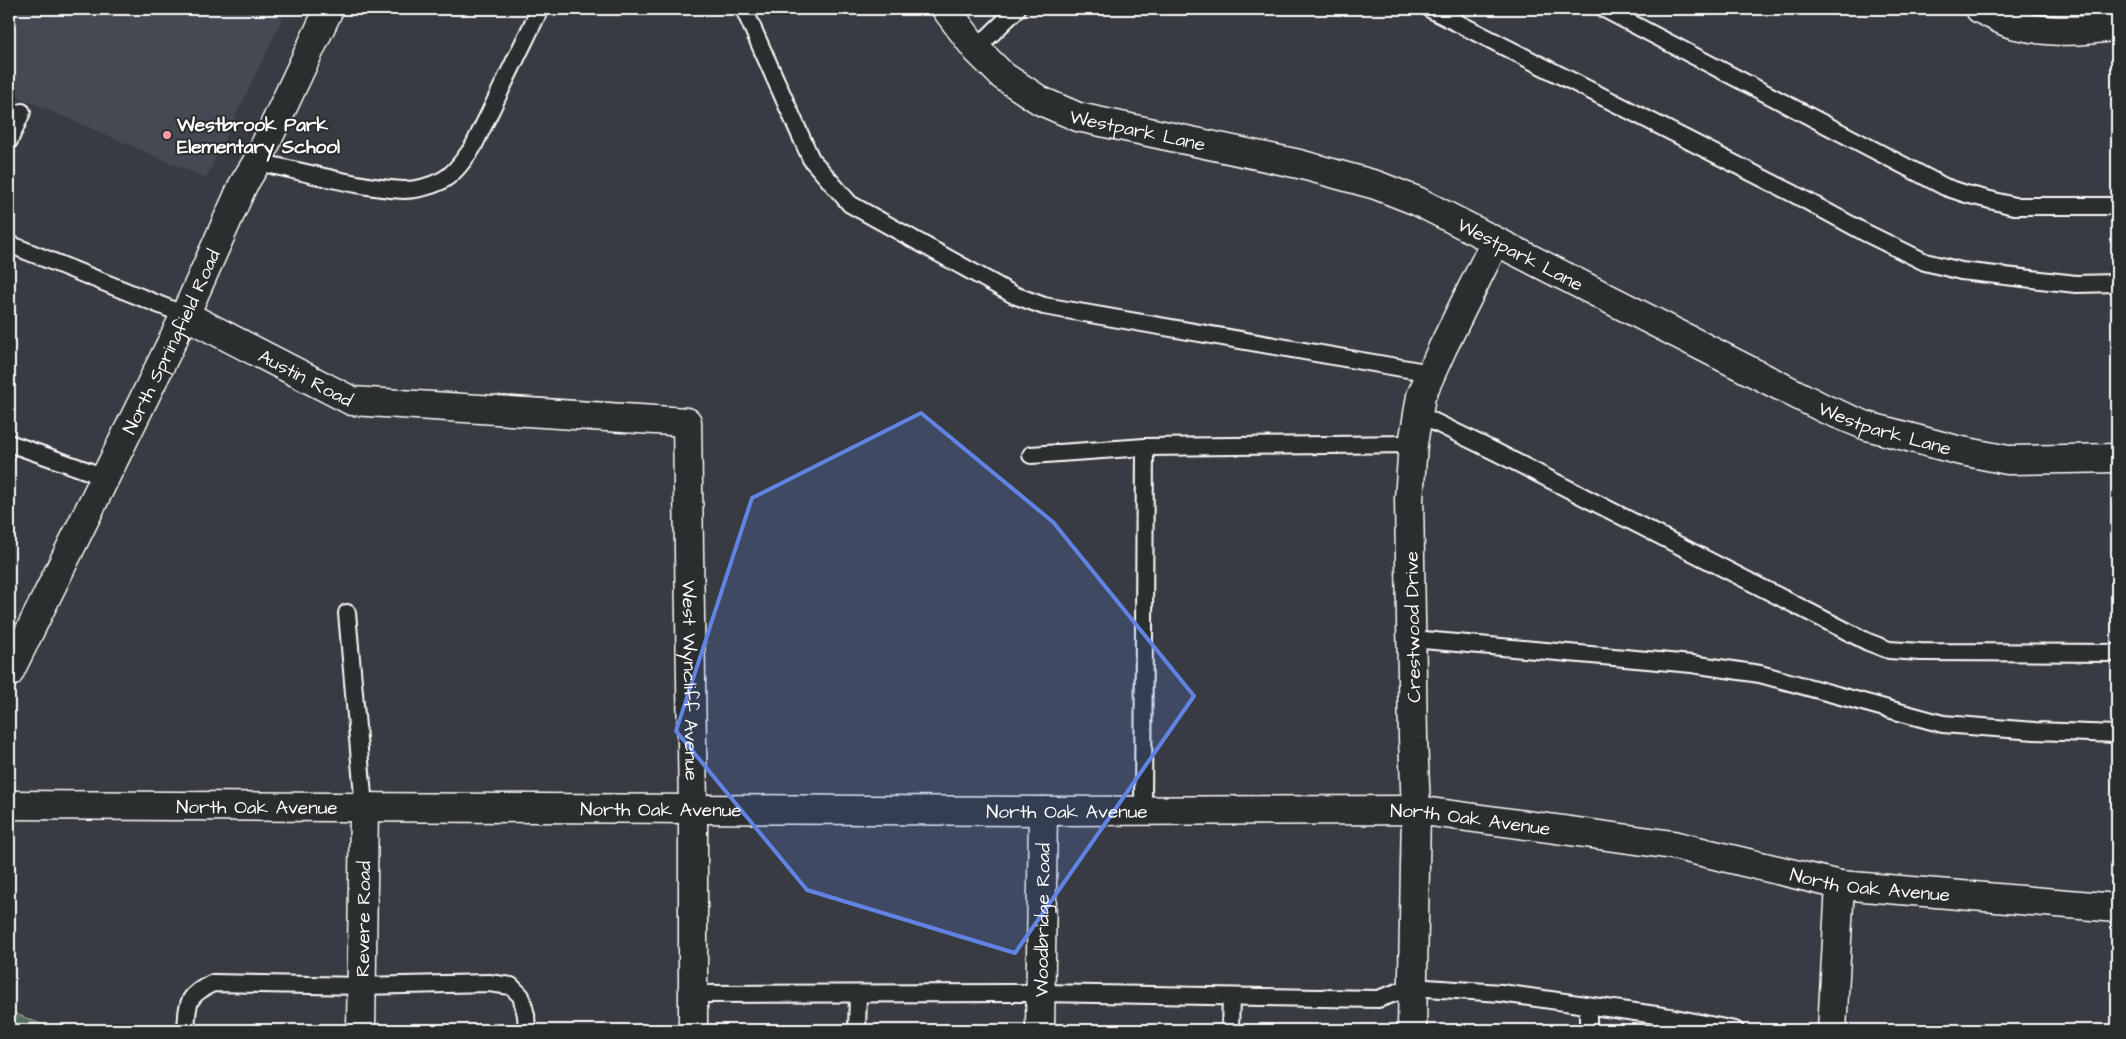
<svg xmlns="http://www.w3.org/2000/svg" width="2126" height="1039" font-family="'Architects Daughter',sans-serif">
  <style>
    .built { fill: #454952 }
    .grass { fill: url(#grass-dots); stroke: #aab6ad }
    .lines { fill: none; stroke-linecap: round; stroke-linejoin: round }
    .lane-casing { stroke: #fff; stroke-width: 20 }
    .street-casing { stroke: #fff; stroke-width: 31 }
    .secondary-casing { stroke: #fff; stroke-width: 31 }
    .lane { stroke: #2a2d2e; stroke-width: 16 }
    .street { stroke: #2a2d2e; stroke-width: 28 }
    .secondary { stroke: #2a2d2e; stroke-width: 28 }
    .marked { fill: #6183e4; fill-opacity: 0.2; stroke: #6183e4; stroke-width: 4; stroke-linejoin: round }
    .poi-dot { fill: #ff9aa2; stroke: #2a2d2e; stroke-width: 2 }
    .labels { text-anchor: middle; stroke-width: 4; stroke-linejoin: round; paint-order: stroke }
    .poi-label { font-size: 19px; font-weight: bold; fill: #fff; stroke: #2a2d2e; text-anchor: start }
    .street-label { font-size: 19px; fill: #fff; stroke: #2a2d2e }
  </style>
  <defs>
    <pattern id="grass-dots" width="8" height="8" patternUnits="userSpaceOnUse" patternTransform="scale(1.25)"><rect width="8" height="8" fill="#546d5b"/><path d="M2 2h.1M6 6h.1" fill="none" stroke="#6e8374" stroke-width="1.8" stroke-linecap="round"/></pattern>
  </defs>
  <rect width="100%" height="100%" fill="#383b41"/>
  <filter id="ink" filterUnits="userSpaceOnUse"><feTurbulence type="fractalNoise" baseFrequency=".02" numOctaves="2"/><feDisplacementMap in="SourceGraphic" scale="10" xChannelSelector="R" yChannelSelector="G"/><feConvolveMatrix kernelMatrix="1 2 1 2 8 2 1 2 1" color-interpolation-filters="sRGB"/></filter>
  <g filter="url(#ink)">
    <!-- built -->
    <path class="built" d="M9,9h278l-81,169 -197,-85z"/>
    <!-- grass -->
    <path class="grass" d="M9,1011l46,19h-46z"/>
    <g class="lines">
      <defs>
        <g id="lane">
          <path d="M744,9l67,150 39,45 164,91 30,11 387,67"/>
          <path d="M1430,9l364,185 70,38 61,30 36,9 115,13 41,-1"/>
          <path d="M1604,9l341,178 21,7 48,12h103"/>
          <path d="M976,49l41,-40"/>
          <path d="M9,141l13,-29"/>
          <path d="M257,162c45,9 102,26 147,28 12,0 27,-4 37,-9 14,-7 23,-22 32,-34l67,-138"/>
          <path d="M9,244l176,71"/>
          <path d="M1418,414l78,38 372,190 21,8 32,2 196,1"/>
          <path d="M9,443l96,34"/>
          <path d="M1031,455l114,-8"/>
          <path d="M347,613l17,194"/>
          <path d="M1412,639l280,25 68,10 183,50 92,7 82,3"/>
          <path d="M1143,811l2,-364 268,-3"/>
          <path d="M693,994l347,-1 338,6 34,-12 89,6 169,24 65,13"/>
          <path d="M186,1030c2,-28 0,-34 27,-47l148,3 128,-3 22,3 10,10 5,19 1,15"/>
          <path d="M857,1030l1,-36"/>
          <path d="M1230,1030l1,-33"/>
          <path d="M1588,1030v-24"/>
        </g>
        <g id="street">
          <path id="s1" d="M946,9l30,40 27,27 38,25 37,16 221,47 77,21 41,16 408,208 42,17 90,24 51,10 109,-2"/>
          <path d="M1980,9c12,5 24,14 36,16 33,8 68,7 101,1"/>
          <path id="s2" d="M185,315l167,86 335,21 6,387v221"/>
          <path id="s3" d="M9,805l1034,6 373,-1 257,35 167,40 277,23"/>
          <path id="s4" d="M361,1030l3,-223"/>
          <path id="s5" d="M1040,1030l3,-219"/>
          <path d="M1412,1030l4,-220 -3,-72 -4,-239 4,-55 8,-48 22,-49 52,-105"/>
          <path d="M1832,1030l8,-145"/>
        </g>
        <g id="secondary">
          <path id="s6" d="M9,673l176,-358 58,-130 14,-23 72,-153"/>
        </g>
      </defs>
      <!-- lane casing -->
      <use href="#lane" class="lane-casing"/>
      <!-- street casing -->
      <use href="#street" class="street-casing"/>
      <!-- secondary casing -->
      <use href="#secondary" class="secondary-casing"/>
      <!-- lane -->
      <use href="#lane" class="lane"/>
      <!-- street -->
      <use href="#street" class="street"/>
      <!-- secondary -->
      <use href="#secondary" class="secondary"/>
    </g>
  </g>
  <!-- marked area -->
  <path class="marked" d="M921,413l132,109 141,174 -179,257 -208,-63 -131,-159 76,-233z"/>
  <!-- markers -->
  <circle class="poi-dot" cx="167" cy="135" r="5"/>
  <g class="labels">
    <!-- poi labels -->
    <g class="poi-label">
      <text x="177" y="131">Westbrook Park<tspan x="177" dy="22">Elementary School</tspan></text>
    </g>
    <!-- street labels -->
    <g class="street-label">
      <text dy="7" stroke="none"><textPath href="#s1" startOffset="235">Westpark Lane</textPath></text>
      <text dy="7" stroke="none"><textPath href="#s1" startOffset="640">Westpark Lane</textPath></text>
      <text dy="7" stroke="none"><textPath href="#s6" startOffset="369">North Springfield Road</textPath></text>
      <text dy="7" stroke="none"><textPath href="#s2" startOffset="136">Austin Road</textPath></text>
      <text dy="7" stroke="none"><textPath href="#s1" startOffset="1045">Westpark Lane</textPath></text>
      <text transform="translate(1412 627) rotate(-91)" y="7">Crestwood Drive</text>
      <text dy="7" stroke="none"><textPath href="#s2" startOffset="782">West Wyncliff Avenue</textPath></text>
      <text dy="7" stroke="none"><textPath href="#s3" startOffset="248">North Oak Avenue</textPath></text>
      <text dy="7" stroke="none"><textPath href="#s3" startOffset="652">North Oak Avenue</textPath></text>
      <text dy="7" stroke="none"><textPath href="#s3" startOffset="1058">North Oak Avenue</textPath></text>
      <text dy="7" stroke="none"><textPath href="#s3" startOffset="1462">North Oak Avenue</textPath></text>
      <text dy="7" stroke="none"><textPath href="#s3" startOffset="1868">North Oak Avenue</textPath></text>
      <text dy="7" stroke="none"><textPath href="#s4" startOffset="111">Revere Road</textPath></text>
      <text dy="7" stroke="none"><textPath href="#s5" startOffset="110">Woodbridge Road</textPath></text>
    </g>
  </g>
  <!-- margin -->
  <rect width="2126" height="1039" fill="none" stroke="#2a2d2e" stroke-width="30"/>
  <rect x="15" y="15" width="2096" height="1009" fill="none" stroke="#fff" stroke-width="2" filter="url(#ink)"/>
</svg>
